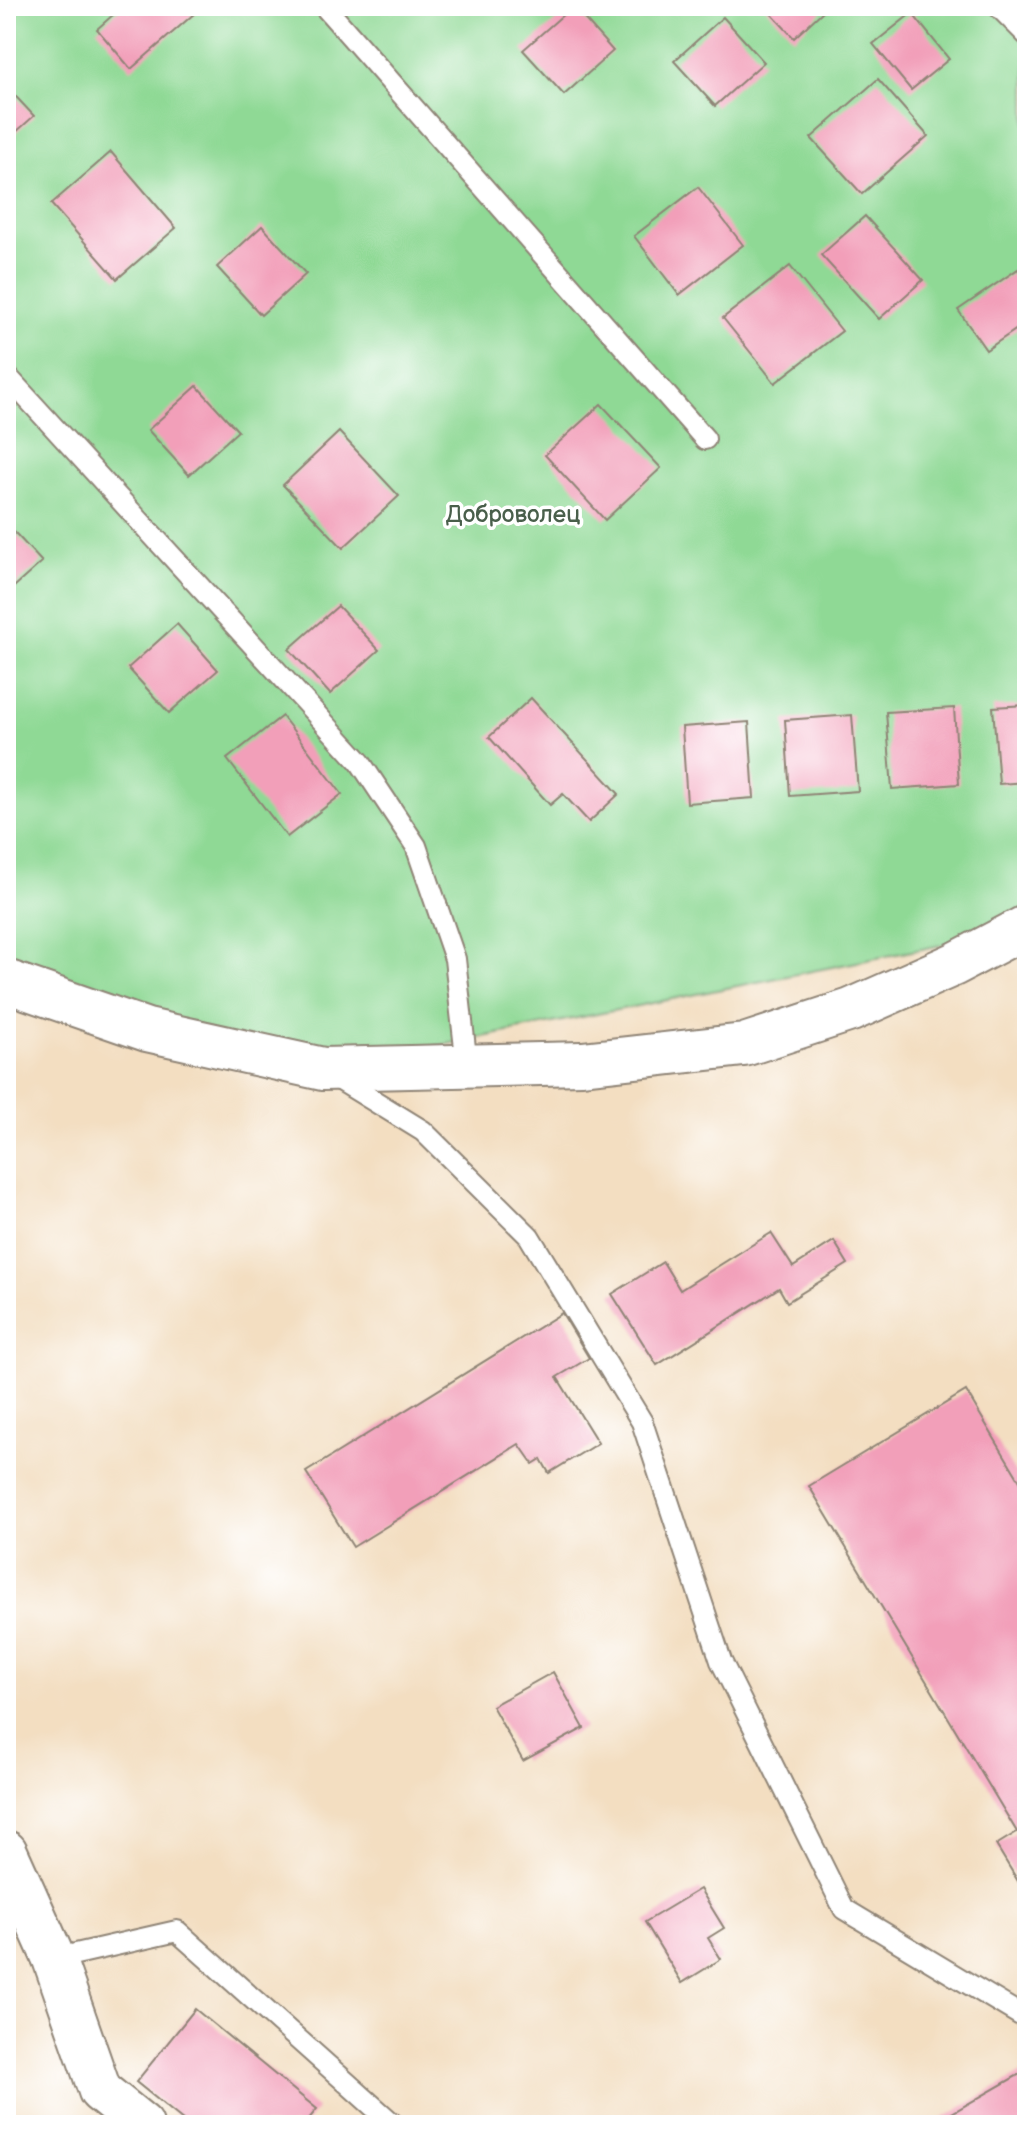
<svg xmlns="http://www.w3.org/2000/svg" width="1033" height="2131" font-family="'Balsamiq Sans',sans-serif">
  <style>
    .green { fill: #8fd995; stroke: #5d8260; stroke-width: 2 }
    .building { fill: #f29fb9 }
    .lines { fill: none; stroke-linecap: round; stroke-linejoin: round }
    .lane-casing { stroke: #8f8476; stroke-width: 24 }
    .street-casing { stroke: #8f8476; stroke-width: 46 }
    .lane { stroke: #fff; stroke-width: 20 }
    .street { stroke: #fff; stroke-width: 42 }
    .labels { text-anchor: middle; stroke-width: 7; stroke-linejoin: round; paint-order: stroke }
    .park-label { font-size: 24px; fill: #495f4b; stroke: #fff }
  </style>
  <rect width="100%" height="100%" fill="#fff"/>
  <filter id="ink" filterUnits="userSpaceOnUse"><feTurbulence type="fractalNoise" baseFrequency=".0125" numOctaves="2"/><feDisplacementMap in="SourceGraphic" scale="16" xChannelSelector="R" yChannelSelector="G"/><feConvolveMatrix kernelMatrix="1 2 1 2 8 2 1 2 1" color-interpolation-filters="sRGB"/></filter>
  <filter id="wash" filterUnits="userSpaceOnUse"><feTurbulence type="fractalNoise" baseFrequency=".006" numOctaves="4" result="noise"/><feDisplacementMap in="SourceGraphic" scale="32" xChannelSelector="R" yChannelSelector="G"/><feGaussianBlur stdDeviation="1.8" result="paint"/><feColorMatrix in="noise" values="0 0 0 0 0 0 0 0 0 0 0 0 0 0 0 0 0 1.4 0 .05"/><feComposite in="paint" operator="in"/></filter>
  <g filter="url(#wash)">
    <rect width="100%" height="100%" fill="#f3dec1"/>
    <!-- green -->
    <path class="green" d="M6,6h1020l1,922 -704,141 -317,-100z"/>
    <g id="blocks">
      <!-- building -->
      <g class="building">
        <path d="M123,6h80l-72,63 -34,-40z"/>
        <path d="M573,6l40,45 -49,44 -41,-45z"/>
        <path d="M764,6h53l5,6 -28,26z"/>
        <path d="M912,13l37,46 -38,31 -38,-46z"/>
        <path d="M723,17l41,45 -49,44 -41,-45z"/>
        <path d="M878,79l50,57 -66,58 -51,-56z"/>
        <path d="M6,86l28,30 -28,25z"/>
        <path d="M111,152l65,76 -59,51 -66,-75z"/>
        <path d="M698,187l45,58 -64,50 -45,-59z"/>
        <path d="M865,216l58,64 -44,39 -58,-64z"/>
        <path d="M262,226l44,48 -45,41 -44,-48z"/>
        <path d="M790,266l52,65 -67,52 -52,-65z"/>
        <path d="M1018,269l9,13v40l-41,28 -28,-40z"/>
        <path d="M197,386l41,45 -49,44 -41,-45z"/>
        <path d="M601,404l60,64 -56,52 -60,-65z"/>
        <path d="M339,432l60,64 -56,52 -60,-63z"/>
        <path d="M6,523l36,39 -36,32z"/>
        <path d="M338,606l41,44 -49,44 -41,-45z"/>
        <path d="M177,624l41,46 -49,43 -41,-45z"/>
        <path d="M531,698l88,96 -30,28 -26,-28 -13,11 -61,-68z"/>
        <path d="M1027,705v77l-28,2 -6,-77z"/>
        <path d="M954,708l5,76 -67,5 -6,-77z"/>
        <path d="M852,715l6,76 -68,5 -5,-76z"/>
        <path d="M282,716l60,78 -55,43 -60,-78z"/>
        <path d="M749,722l5,76 -67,5 -5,-76z"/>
        <path d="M771,1233l22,34 41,-26 14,23 -61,38 -8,-14 -122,77 -45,-71 51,-32 17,28z"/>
        <path d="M562,1313l27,45 -32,19 41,66 -49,30 -8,-14 -8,5 -14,-20 -166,103 -47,-75z"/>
        <path d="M966,1391l61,102v403l-31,-51 21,-13 -208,-346z"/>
        <path d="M553,1672l31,56 -61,33 -31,-55z"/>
        <path d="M700,1889l24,39 -16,10 13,21 -39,24 -37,-61z"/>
        <path d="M195,2009l122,100 -13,16h-115l-53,-43z"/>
        <path d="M1027,2070v55h-96z"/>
      </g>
    </g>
  </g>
  <g filter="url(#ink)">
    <use href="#blocks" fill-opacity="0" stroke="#8f8476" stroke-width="2"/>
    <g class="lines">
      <defs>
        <g id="lane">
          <path d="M324,6l381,433"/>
          <path d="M998,6l29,29"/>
          <path d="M6,375l354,387 56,84 39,113 12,107"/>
          <path d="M332,1075l91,56 106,105 113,186 79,239 123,248 183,110"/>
          <path d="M54,1959l123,-28 217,194"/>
        </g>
        <g id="street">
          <path d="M6,981l141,49 176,39 259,-6 162,-18 107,-35 104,-46 72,-38"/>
          <path d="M6,1852l48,107 46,132 42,34"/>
        </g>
      </defs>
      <!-- lane casing -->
      <use href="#lane" class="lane-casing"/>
      <!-- street casing -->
      <use href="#street" class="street-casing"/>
      <!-- lane -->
      <use href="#lane" class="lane"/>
      <!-- street -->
      <use href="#street" class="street"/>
    </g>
  </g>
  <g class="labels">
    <!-- park labels -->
    <g class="park-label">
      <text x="513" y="522">Доброволец</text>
    </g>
  </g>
  <!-- margin -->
  <rect width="1033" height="2131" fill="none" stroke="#fff" stroke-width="32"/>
</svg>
